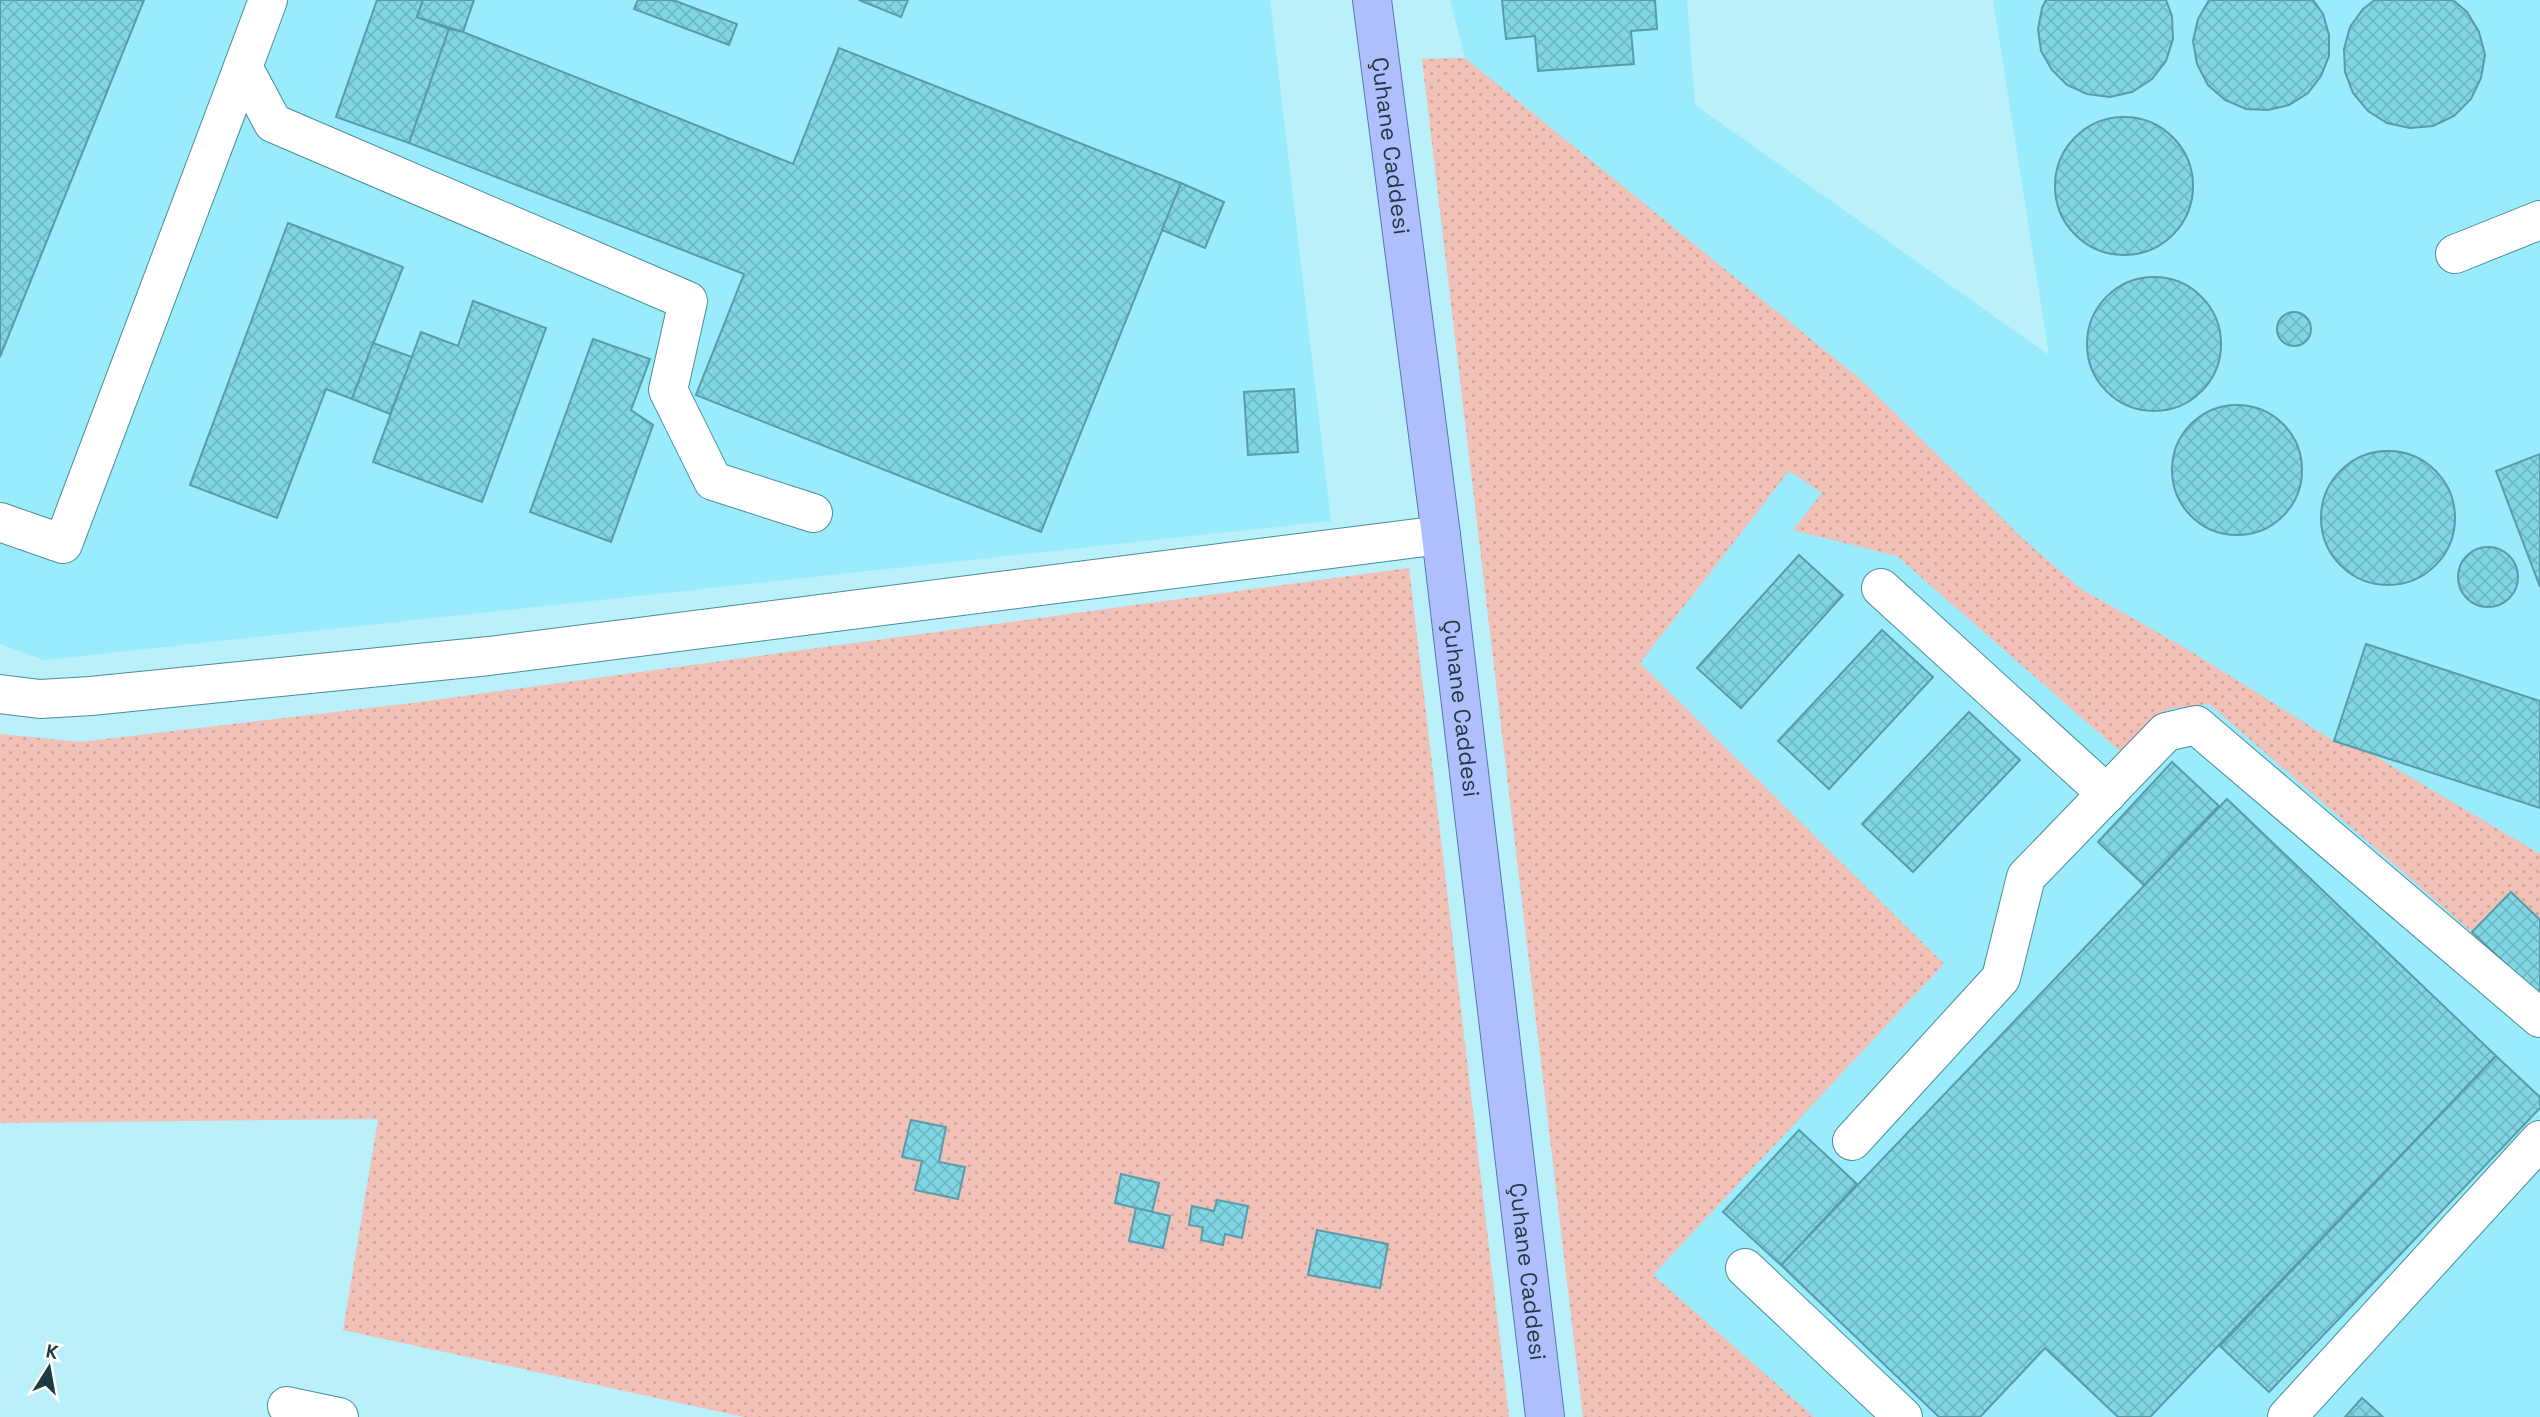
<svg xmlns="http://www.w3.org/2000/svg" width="2540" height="1417" font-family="'Space Grotesk',sans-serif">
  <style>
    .built { fill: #9aebfb }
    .grass { fill: url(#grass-dots) }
    .building { fill: url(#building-cross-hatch); stroke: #589ca9; stroke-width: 2 }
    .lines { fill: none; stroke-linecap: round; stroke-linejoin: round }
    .minor-casing { stroke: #498d9a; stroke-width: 40 }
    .major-casing { stroke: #5a74ba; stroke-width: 40 }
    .minor { stroke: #fff; stroke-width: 38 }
    .major { stroke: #afbffd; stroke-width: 38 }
    .labels { text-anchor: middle; stroke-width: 5; stroke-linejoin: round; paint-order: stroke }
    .street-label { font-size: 23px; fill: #1e3a40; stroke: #fff }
  </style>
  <defs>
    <pattern id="grass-dots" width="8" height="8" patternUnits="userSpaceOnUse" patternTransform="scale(1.75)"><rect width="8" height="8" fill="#f1c0b7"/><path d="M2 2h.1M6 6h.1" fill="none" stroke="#cea69e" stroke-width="1.8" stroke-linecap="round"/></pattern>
    <pattern id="building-cross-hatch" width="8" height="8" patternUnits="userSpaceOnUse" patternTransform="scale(1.75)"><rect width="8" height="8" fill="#81d6e6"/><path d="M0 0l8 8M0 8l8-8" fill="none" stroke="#6fb8c6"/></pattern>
  </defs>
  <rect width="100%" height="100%" fill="#b9f0fa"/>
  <!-- built -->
  <g class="built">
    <path d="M0,0h1270l61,521 -1287,139 -44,-16z"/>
    <path d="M1450,0h237l8,105 354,250 -56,-355h547v1417h-934l-10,-82 348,-371 -304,-301 219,-284 -394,-321z"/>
  </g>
  <!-- grass -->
  <g class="grass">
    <path d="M1465,58l395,321 162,159 59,51 106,60 147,92 36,12 170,101v66l-29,-28 -39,40 -263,-228 -42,5 -44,45 -226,-198 -104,-26 29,-37 -33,-22 -149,192 304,301 -291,311 161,142h-231l-161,-1358z"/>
    <path d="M1409,568l100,849h-765l-401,-87 35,-211 -378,4v-389l80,8 332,-39z"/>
  </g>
  <!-- building -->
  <g class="building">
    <path d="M0,0h144l-144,357z"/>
    <path d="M377,0h46l-6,17 32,12 -40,114 -73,-26z"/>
    <path d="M423,0h51l-11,32 -46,-15z"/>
    <path d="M638,0h35l64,24 -8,21 -95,-36z"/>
    <path d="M859,0h49l-7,17z"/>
    <path d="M1502,0h153l2,29 -26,2 3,33 -96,7 -3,-35 -29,3z"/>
    <path d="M2046,0h120l6,16 1,23 -7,22 -14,18 -20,13 -22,5 -23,-3 -20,-9 -15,-15 -11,-19 -3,-22 4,-21z"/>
    <path d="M2209,0h104l10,14 6,21v21l-8,20 -13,17 -19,12 -21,5 -22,-1 -21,-9 -17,-15 -11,-21 -4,-23 5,-22z"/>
    <path d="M2375,0h78l14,12 12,20 6,23 -4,23 -10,21 -17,17 -21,10 -23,2 -23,-5 -19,-12 -15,-18 -8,-21 -1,-23 6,-22 13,-18z"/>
    <path d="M449,29l14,3 330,132 46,-116 342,135 -140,349 -345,-137 48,-121 -335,-131z"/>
    <circle cx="2124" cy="186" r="69"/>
    <path d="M1181,183l43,19 -19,46 -43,-18z"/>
    <path d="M288,223l115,44 -51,132 -26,-10 -49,129 -87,-33z"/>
    <circle cx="2154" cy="344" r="67"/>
    <path d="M473,301l73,27 -64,174 -109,-40 48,-130 37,14z"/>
    <circle cx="2294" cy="329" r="17"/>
    <path d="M593,339l57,20 -19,51 22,15 -42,117 -81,-30z"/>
    <path d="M373,343l39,14 -22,57 -38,-15z"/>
    <path d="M1294,389l4,63 -50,3 -4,-63z"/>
    <circle cx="2237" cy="470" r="65"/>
    <circle cx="2388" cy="518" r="67"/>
    <path d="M2540,454v133l-44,-116z"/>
    <circle cx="2488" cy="577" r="30"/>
    <path d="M1799,555l44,40 -102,113 -44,-40z"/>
    <path d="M1882,630l51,47 -104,112 -51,-48z"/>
    <path d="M2366,644l174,57v107l-206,-67z"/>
    <path d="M1969,712l51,48 -107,112 -51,-48z"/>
    <path d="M2172,762l47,44 -75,79 -46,-43z"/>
    <path d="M2227,799l269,257 -346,361h-32l-73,-69 -65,69h-41l-158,-152z"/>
    <path d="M2511,892l29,28v76l-68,-64z"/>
    <path d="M2496,1056l44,41v11l-271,284 -49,-46z"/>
    <path d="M911,1120l35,7 -7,35 26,5 -7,32 -43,-9 7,-29 -20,-4z"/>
    <path d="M1799,1130l58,54 -76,81 -58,-53z"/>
    <path d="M1121,1174l38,9 -7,29 -37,-9z"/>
    <path d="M1217,1200l31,6 -6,32 -17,-4 -2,11 -22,-5 2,-13 -14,-2 3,-19 22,5z"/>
    <path d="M1136,1208l34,8 -7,32 -34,-7z"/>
    <path d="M1317,1230l71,14 -8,44 -72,-13z"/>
    <path d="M2362,1398l21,19h-38z"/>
  </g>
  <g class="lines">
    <defs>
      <g id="minor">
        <path d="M268,0l-25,67 30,56 415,178 -20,89 45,91 100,32"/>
        <path d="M2455,254l85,-34"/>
        <path d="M0,522l63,22 180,-477"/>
        <path d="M1881,588l226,206"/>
        <path d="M0,694l40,5 51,-3 398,-40 952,-121"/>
        <path d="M1852,1141l149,-163 25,-101 140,-145 30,-7 344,293"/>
        <path d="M1745,1268l158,149"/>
        <path d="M287,1406l52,11"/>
        <path d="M2287,1417l253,-277"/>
      </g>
      <g id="major">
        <path id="s1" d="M1372,0l69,535 104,882"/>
      </g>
    </defs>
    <!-- minor casing -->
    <use href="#minor" class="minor-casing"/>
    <!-- major casing -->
    <use href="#major" class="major-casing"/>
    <!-- minor -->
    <use href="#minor" class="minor"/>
    <!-- major -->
    <use href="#major" class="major"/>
  </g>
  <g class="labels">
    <!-- street labels -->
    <g class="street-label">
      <text dy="8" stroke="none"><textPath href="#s1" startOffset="147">Çuhane Caddesi</textPath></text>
      <text dy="8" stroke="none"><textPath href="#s1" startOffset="714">Çuhane Caddesi</textPath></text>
      <text dy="8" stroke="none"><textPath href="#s1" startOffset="1281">Çuhane Caddesi</textPath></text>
    </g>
  </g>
  <!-- north arrow -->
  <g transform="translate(49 1368) rotate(11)" stroke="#ffffff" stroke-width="5" paint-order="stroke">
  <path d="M0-5L12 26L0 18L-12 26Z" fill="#1e3a40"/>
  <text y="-10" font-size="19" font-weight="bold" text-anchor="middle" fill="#1e3a40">K</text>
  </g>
</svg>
